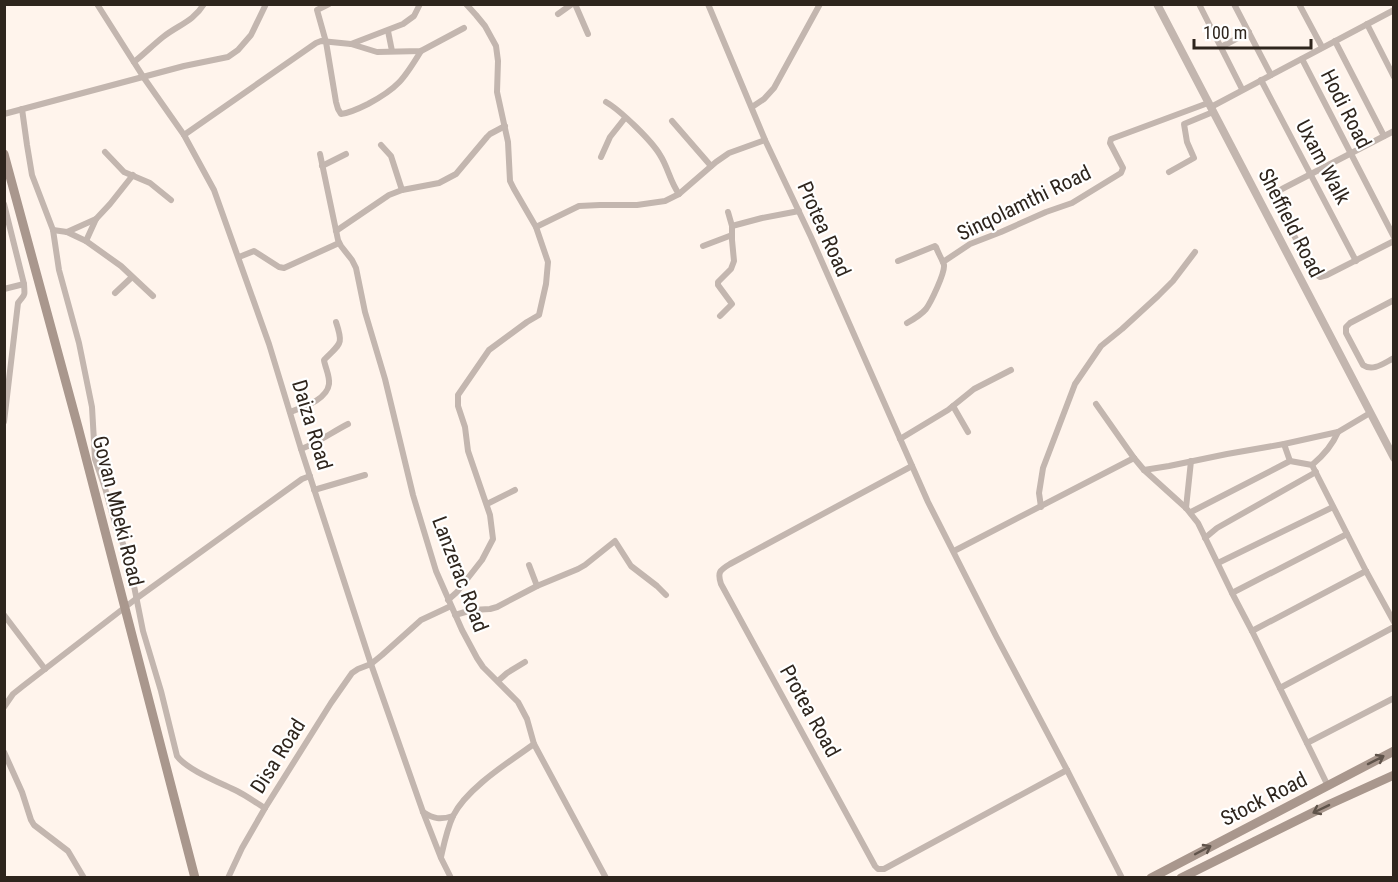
<svg xmlns="http://www.w3.org/2000/svg" width="1398" height="882" font-family="'Roboto Condensed',sans-serif">
  <style>
    .lines { fill: none; stroke-linecap: round; stroke-linejoin: round }
    .minor { stroke: #c3b6af; stroke-width: 6 }
    .tertiary { stroke: #c3b6af; stroke-width: 8 }
    .secondary { stroke: #a9978d; stroke-width: 9 }
    .oneway { stroke: #5f534a }
    .labels { text-anchor: middle; stroke-width: 4.5; stroke-linejoin: round; paint-order: stroke }
    .street-label { font-size: 21px; fill: #2e251d; stroke: #fff }
  </style>
  <rect width="100%" height="100%" fill="#fff4ec"/>
  <g class="lines">
    <!-- minor -->
    <g class="minor">
      <path d="M97,4l47,74 40,57 30,55 55,154 32,105 70,215 52,148 18,46 10,20"/>
      <path d="M329,4l-12,6 9,32 10,60 2,7 3,5c9,-1 19,-6 27,-10 30,-16 36,-25 53,-53"/>
      <path d="M575,4l13,30"/>
      <path d="M708,4l57,136 46,97 117,265 68,134 71,134 55,108"/>
      <path d="M1199,4l43,85"/>
      <path d="M1234,4l37,71"/>
      <path d="M1299,4l23,43"/>
      <path d="M558,14l14,-10"/>
      <path d="M1367,24l27,53"/>
      <path d="M388,31l4,20"/>
      <path d="M1335,41l49,95"/>
      <path d="M351,44l52,-20 11,-8 6,-12"/>
      <path d="M1221,47l28,-15"/>
      <path d="M1302,59l92,178"/>
      <path d="M134,62c10,-8 19,-17 29,-25 15,-12 30,-15 41,-33"/>
      <path d="M1261,80l95,181"/>
      <path d="M606,102c14,8 46,39 54,53 8,12 10,27 19,39"/>
      <path d="M752,107l12,-8 10,-11 46,-84"/>
      <path d="M1211,107l183,-97"/>
      <path d="M22,109l5,36 5,30 21,55 6,40 20,73 13,64 3,52 10,29 11,39 12,29 15,75 18,60 16,65c10,14 44,27 60,35 10,5 19,12 28,17"/>
      <path d="M4,114l180,-48 44,-9 10,-7 13,-15 15,-31"/>
      <path d="M672,121l39,45"/>
      <path d="M1394,131l-112,58c-5,4 -7,7 -6,13l35,65 3,6 6,4 7,-2 67,-34"/>
      <path d="M184,135l132,-92 5,-2 30,3 26,8 44,-1 43,-23"/>
      <path d="M381,145l10,11 11,34"/>
      <path d="M105,152l19,20 26,11 21,17"/>
      <path d="M320,154l18,86 3,6 11,14 4,8 9,44 20,67 28,116 23,76 26,59 15,28 6,9 35,35 9,17 7,25 72,134"/>
      <path d="M601,157l9,-20 15,-19"/>
      <path d="M322,166l24,-12"/>
      <path d="M1169,172l25,-14 -7,-16 -3,-18 29,-12"/>
      <path d="M4,204l20,80c1,14 1,9 -6,19l-14,119"/>
      <path d="M732,226l30,-8 37,-7"/>
      <path d="M536,227l43,-21 21,-1h37l28,-4 14,-7 37,-32 13,-9 36,-13"/>
      <path d="M53,230l14,2 19,9 35,25 32,30"/>
      <path d="M336,231l53,-36 13,-5 37,-7 17,-9 31,-37 3,-3 15,-8"/>
      <path d="M67,232l29,-13"/>
      <path d="M86,241l10,-22 14,-15 23,-29"/>
      <path d="M703,246l29,-11"/>
      <path d="M239,257l15,-6 25,16 5,1 55,-25"/>
      <path d="M898,261l37,-15 1,1c2,6 6,12 8,18 1,8 -13,37 -18,44 -5,6 -12,10 -19,14"/>
      <path d="M943,262l27,-18 31,-12 45,-20 26,-9 49,-30 2,-5 -13,-25 1,-4 97,-36"/>
      <path d="M4,289l20,-5"/>
      <path d="M115,293l17,-16"/>
      <path d="M1394,300l-44,23 -4,4v6l17,32c10,7 21,-2 31,-7"/>
      <path d="M720,316l12,-12 -14,-19v-3l13,-13 3,-8 -2,-21v-14l-4,-14"/>
      <path d="M1096,404l38,54 10,12 42,38 12,15 34,70 20,38 76,155"/>
      <path d="M953,406l15,26"/>
      <path d="M290,412c13,-5 37,-12 39,-28 1,-8 -4,-17 -5,-24 16,-17 20,-14 12,-38"/>
      <path d="M900,439l48,-29 26,-21 37,-19"/>
      <path d="M1284,444l6,17"/>
      <path d="M301,449c17,-6 31,-17 47,-25"/>
      <path d="M1312,465c12,-10 20,-19 26,-33"/>
      <path d="M912,466l-182,98c-10,6 -13,8 -9,20l154,282 3,3h6l183,-99"/>
      <path d="M1144,470l25,-4 58,-12 57,-10 54,-12 32,-19"/>
      <path d="M314,490l51,-15"/>
      <path d="M487,504l28,-14"/>
      <path d="M1041,507l-2,-14 4,-25 32,-84 26,-38 21,-17 36,-33 15,-15 22,-29"/>
      <path d="M1186,508l5,-47"/>
      <path d="M1191,512l99,-51 22,4 54,106 28,51"/>
      <path d="M1205,538l12,-10 99,-56"/>
      <path d="M954,551l180,-93"/>
      <path d="M1218,563l115,-56"/>
      <path d="M529,565l8,21"/>
      <path d="M1232,593l115,-59"/>
      <path d="M448,600l9,-8 25,-32 11,-21 -3,-24 -22,-64 -3,-24 -7,-21v-11l31,-45 38,-28 12,-7 7,-31 2,-22 -12,-35 -22,-38 -4,-8 -2,-39 -11,-50 1,-31 -2,-15 -11,-20 -9,-11 -10,-11"/>
      <path d="M4,615l41,54"/>
      <path d="M455,615l17,-5 18,-1 7,-2 40,-21 41,-17 7,-4 30,-24 16,25 26,20 9,9"/>
      <path d="M1252,631l114,-60"/>
      <path d="M498,681l9,-8 18,-11"/>
      <path d="M1280,688l114,-61"/>
      <path d="M4,707l9,-13 10,-8 114,-88 165,-119 8,-3"/>
      <path d="M1307,743l87,-45"/>
      <path d="M4,752l18,40 9,28 3,5 34,26 16,27"/>
      <path d="M423,812c11,7 17,8 30,4"/>
      <path d="M441,857c3,-13 6,-28 12,-41 14,-28 56,-54 81,-72"/>
      <path d="M228,878l14,-30 23,-40 66,-105 21,-30 6,-4 13,-5 11,-9 39,-35 30,-14"/>
    </g>
    <!-- tertiary -->
    <path class="tertiary" d="M1157,4l237,454"/>
    <!-- secondary -->
    <g class="secondary">
      <path d="M4,154l74,273 117,451"/>
      <path d="M1151,878l243,-127"/>
      <path d="M1181,878l149,-74 64,-29"/>
    </g>
  </g>
  <!-- one-way arrows -->
  <defs><path id="oneway-shaft" d="M-6 0H5M1.5-3L5.5 0L1.5 3" fill="none" stroke-width="1.6" stroke-linecap="round" stroke-linejoin="round" transform="scale(1.5)"/></defs>
  <g class="oneway">
    <use href="#oneway-shaft" transform="translate(1376 760) rotate(-27)"/>
    <use href="#oneway-shaft" transform="translate(1321 809) rotate(154)"/>
    <use href="#oneway-shaft" transform="translate(1203 850) rotate(-28)"/>
  </g>
  <g class="labels">
    <!-- street labels -->
    <g class="street-label">
      <text transform="translate(1346 109) rotate(63)" y="7">Hodi Road</text>
      <text transform="translate(1323 162) rotate(62)" y="7">Uxam Walk</text>
      <text transform="translate(1024 203) rotate(-26)" y="7">Sinqolamthi Road</text>
      <text transform="translate(1291 223) rotate(63)" y="7">Sheffield Road</text>
      <text transform="translate(824 229) rotate(66)" y="7">Protea Road</text>
      <text transform="translate(312 425) rotate(73)" y="7">Daiza Road</text>
      <text transform="translate(118 511) rotate(76)" y="7">Govan Mbeki Road</text>
      <text transform="translate(460 574) rotate(69)" y="7">Lanzerac Road</text>
      <text transform="translate(810 711) rotate(61)" y="7">Protea Road</text>
      <text transform="translate(278 756) rotate(-58)" y="7">Disa Road</text>
      <text transform="translate(1264 799) rotate(-27)" y="7">Stock Road</text>
    </g>
  </g>
  <!-- border -->
  <rect width="1398" height="882" fill="none" stroke="#2e251d" stroke-width="12"/>
  <!-- scale -->
  <path d="M1194 39v9h117v-9" fill="none" stroke="#2e251d" stroke-width="3"/>
  <text x="1203" y="39" font-size="18" fill="#2e251d" stroke="#ffffff" stroke-width="4.5" paint-order="stroke">100 m</text>
</svg>
